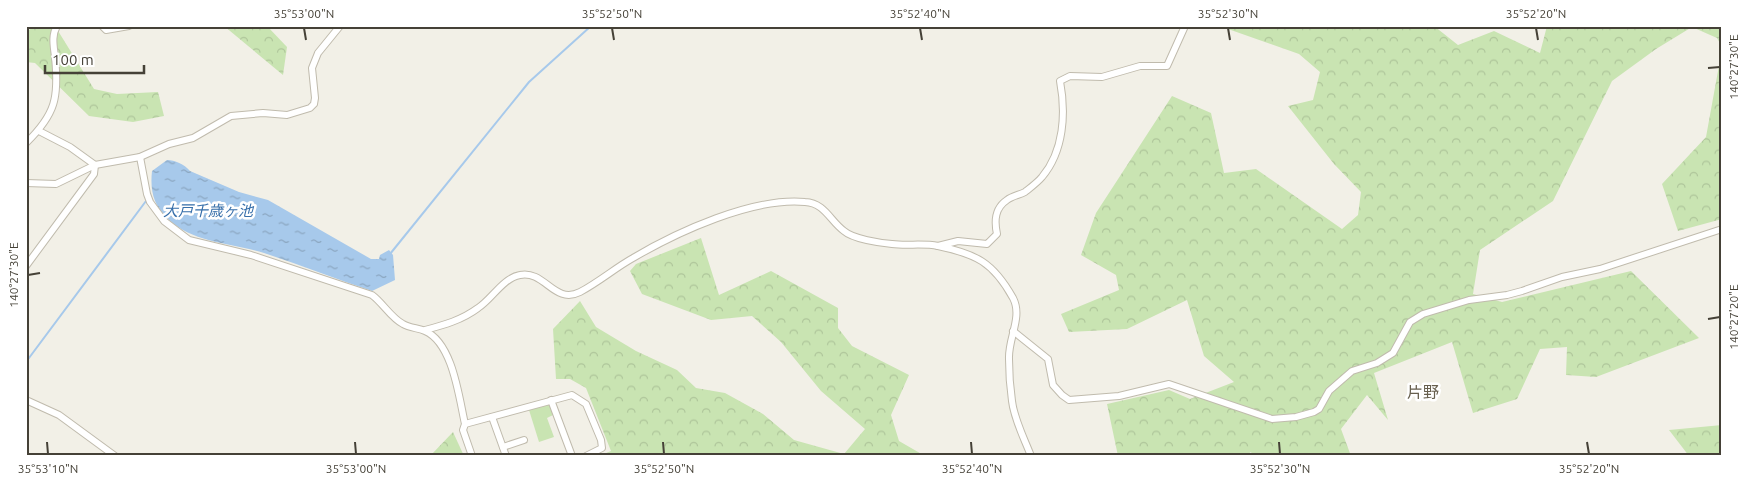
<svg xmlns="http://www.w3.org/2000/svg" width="1748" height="482" font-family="Ubuntu,'Noto Sans JP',sans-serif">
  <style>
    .forest { fill: url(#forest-crowns) }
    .green { fill: #c9e4b2 }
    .water { fill: url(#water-ripples) }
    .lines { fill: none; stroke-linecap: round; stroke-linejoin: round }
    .stream { stroke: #a7c9eb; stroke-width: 2 }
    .minor-casing { stroke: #c0bbad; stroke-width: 8 }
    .minor { stroke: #fff; stroke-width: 6 }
    .ticks { fill: none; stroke: #454137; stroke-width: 2 }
    .labels { text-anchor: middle; stroke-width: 5; stroke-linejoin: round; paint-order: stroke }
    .water-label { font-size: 15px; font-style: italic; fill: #376faa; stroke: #fff }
    .quarter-label { font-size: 16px; fill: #675f4e; stroke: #fff }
    .neatline { fill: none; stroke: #454137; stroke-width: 2 }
    .ticks-label { font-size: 12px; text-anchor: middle; fill: #454137 }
  </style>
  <defs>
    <pattern id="forest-crowns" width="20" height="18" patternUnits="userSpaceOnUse" patternTransform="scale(1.25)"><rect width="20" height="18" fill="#c9e4b2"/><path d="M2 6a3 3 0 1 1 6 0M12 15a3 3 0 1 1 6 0" fill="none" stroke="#aec59a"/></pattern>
    <pattern id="water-ripples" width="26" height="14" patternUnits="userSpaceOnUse" patternTransform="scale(1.25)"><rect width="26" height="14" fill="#a7c9eb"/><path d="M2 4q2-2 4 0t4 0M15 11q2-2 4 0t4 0" fill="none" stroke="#8aa5bf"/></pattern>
  </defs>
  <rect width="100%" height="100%" fill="#f2f0e7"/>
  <!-- forest -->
  <g class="forest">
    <path d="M35,26h20l39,63 23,5 41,-2 6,24 -31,6 -44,-6 -54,-53 -9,-1v-30z"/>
    <path d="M224,26h43l20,21 -4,28z"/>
    <path d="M1228,26h206l24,19 36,-14 46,22 7,-27h175v21l-5,-9 -25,-11 -36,22 -44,32 -59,120 -73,49 -7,44 29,8 129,-31 68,67 -103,39 -30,-2 1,-28 -27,2 -23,50 -44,14 -21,-71 -78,31 14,47 -21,-25 -26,34 10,27h-98l-2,-4 -6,4h-127l-11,-52 62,-14 21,9 44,-17 -30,-26 -17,-56 -60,29 -58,3 -8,-18 58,-24 -3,-15 -35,-20 15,-42 76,-117 39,17 13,60 32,-4 86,60 16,-14 3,-23 -27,-28 -46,-58 25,-6 7,-28 -21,-18 -71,-25z"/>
    <path d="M1722,49v170l-44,12 -16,-47 44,-47z"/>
    <path d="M701,238l18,57 52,-24 67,37v20l14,18 57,29 -18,40 8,26 26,15h-326l12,-5 -25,-63 -16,-9h-14l-3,-50 27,-28 16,26 40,24 41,19 19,18 29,5 38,21 31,26 50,14 21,-25 -44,-38 -40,-49 -29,-26 -41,4 -69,-26 -12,-23 6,-7z"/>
    <path d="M1722,425v31h-33l-20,-26z"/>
    <path d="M453,432l11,24h-33v-1z"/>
  </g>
  <!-- green -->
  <path class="green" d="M549,403l4,12 -6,3 7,19 -15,5 -10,-32z"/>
  <!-- water -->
  <path class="water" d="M167,160c8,0 17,4 23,11l49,21 29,8 103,59h8l1,-4 9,-5 4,5 2,25 -23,11c-36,-12 -72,-26 -108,-38 -32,-10 -71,-10 -96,-34 -15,-14 -18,-29 -16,-48z"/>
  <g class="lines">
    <!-- stream -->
    <g class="stream">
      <path d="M390,254l139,-172 62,-56"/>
      <path d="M26,362l120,-161"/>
    </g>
    <defs>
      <g id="minor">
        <path d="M102,26l4,4 23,-4"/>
        <path d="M39,131l31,16 25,18"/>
        <path d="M26,143c30,-29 33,-46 29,-86 -1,-10 -4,-21 2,-31"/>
        <path d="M140,157l7,37 3,8 14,19 25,19 62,15 121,40c11,8 19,23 31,29 7,4 15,4 22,7 28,12 34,67 40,93l-2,6 9,26"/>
        <path d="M26,183l30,1 39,-19 45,-8 29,-13 24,-6 38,-22 32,-3 24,2 23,-7 4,-4 1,-6 -3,-30 6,-15 22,-27"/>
        <path d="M938,246l20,-5 29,3 10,-10c-3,-14 -2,-26 10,-34 5,-4 12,-5 18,-8 5,-4 13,-10 17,-15 22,-26 24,-64 18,-96l10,-5 32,1 38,-11h27l18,-40"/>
        <path d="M26,266l68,-92 1,-9"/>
        <path d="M425,330c19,-5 37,-10 53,-22 14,-9 25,-30 42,-33 25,-5 34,30 60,17 19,-10 35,-24 53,-34 44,-26 120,-61 172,-56 20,1 25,19 39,29 9,8 36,12 48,13 15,2 31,-1 46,2 38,8 55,16 75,52 10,19 -5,40 -4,61 0,14 1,28 3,42 2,18 12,37 19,55"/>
        <path d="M1013,331l35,28 5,26 9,10 7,5 50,-4 50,-12 103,35 24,-2 18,-5 5,-3 10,-18 23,-20 25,-8 16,-10 17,-31 13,-8 46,-14 38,-5 15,-4 40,-14 38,-8 122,-40"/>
        <path d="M26,400l33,15 56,41"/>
        <path d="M551,400l21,56"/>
        <path d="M492,417l14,39"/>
        <path d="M465,424l107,-29 14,9 15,36 1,8 -16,8"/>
        <path d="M503,447l21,-7"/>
      </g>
    </defs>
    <!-- minor casing -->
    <use href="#minor" class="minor-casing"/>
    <!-- minor -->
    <use href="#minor" class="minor"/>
  </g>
  <!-- ticks -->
  <path class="ticks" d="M304,28l2,12M612,28l2,12M920,28l2,12M1228,28l2,12M1536,28l2,12M1708,68l12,-1M28,275l12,-2M1708,319l12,-2M47,442l1,12M355,442l1,12M663,442l1,12M971,442l1,12M1279,442l1,12M1587,442l2,12"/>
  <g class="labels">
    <!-- water labels -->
    <g class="water-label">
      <text x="208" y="216">大戸千歳ヶ池</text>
    </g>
    <!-- quarter labels -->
    <g class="quarter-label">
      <text x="1423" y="398">片野</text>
    </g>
  </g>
  <!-- border -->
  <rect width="1748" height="482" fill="none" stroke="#ffffff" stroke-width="55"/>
  <!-- scale -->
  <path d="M45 65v8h99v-8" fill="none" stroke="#454137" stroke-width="2.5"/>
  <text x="52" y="65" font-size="15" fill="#454137" stroke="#ffffff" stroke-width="4" paint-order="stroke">100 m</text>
  <rect x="28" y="28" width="1692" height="426" class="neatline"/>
  <g class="ticks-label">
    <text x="304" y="18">35°53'00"N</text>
    <text x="612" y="18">35°52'50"N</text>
    <text x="920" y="18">35°52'40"N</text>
    <text x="1228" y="18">35°52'30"N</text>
    <text x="1536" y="18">35°52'20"N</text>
    <text transform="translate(1734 67) rotate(-90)" y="4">140°27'30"E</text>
    <text transform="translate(14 275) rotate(-90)" y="4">140°27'30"E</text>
    <text transform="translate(1734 317) rotate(-90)" y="4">140°27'20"E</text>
    <text x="48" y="473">35°53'10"N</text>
    <text x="356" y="473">35°53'00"N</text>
    <text x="664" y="473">35°52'50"N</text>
    <text x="972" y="473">35°52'40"N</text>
    <text x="1280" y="473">35°52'30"N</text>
    <text x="1589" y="473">35°52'20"N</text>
  </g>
</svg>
